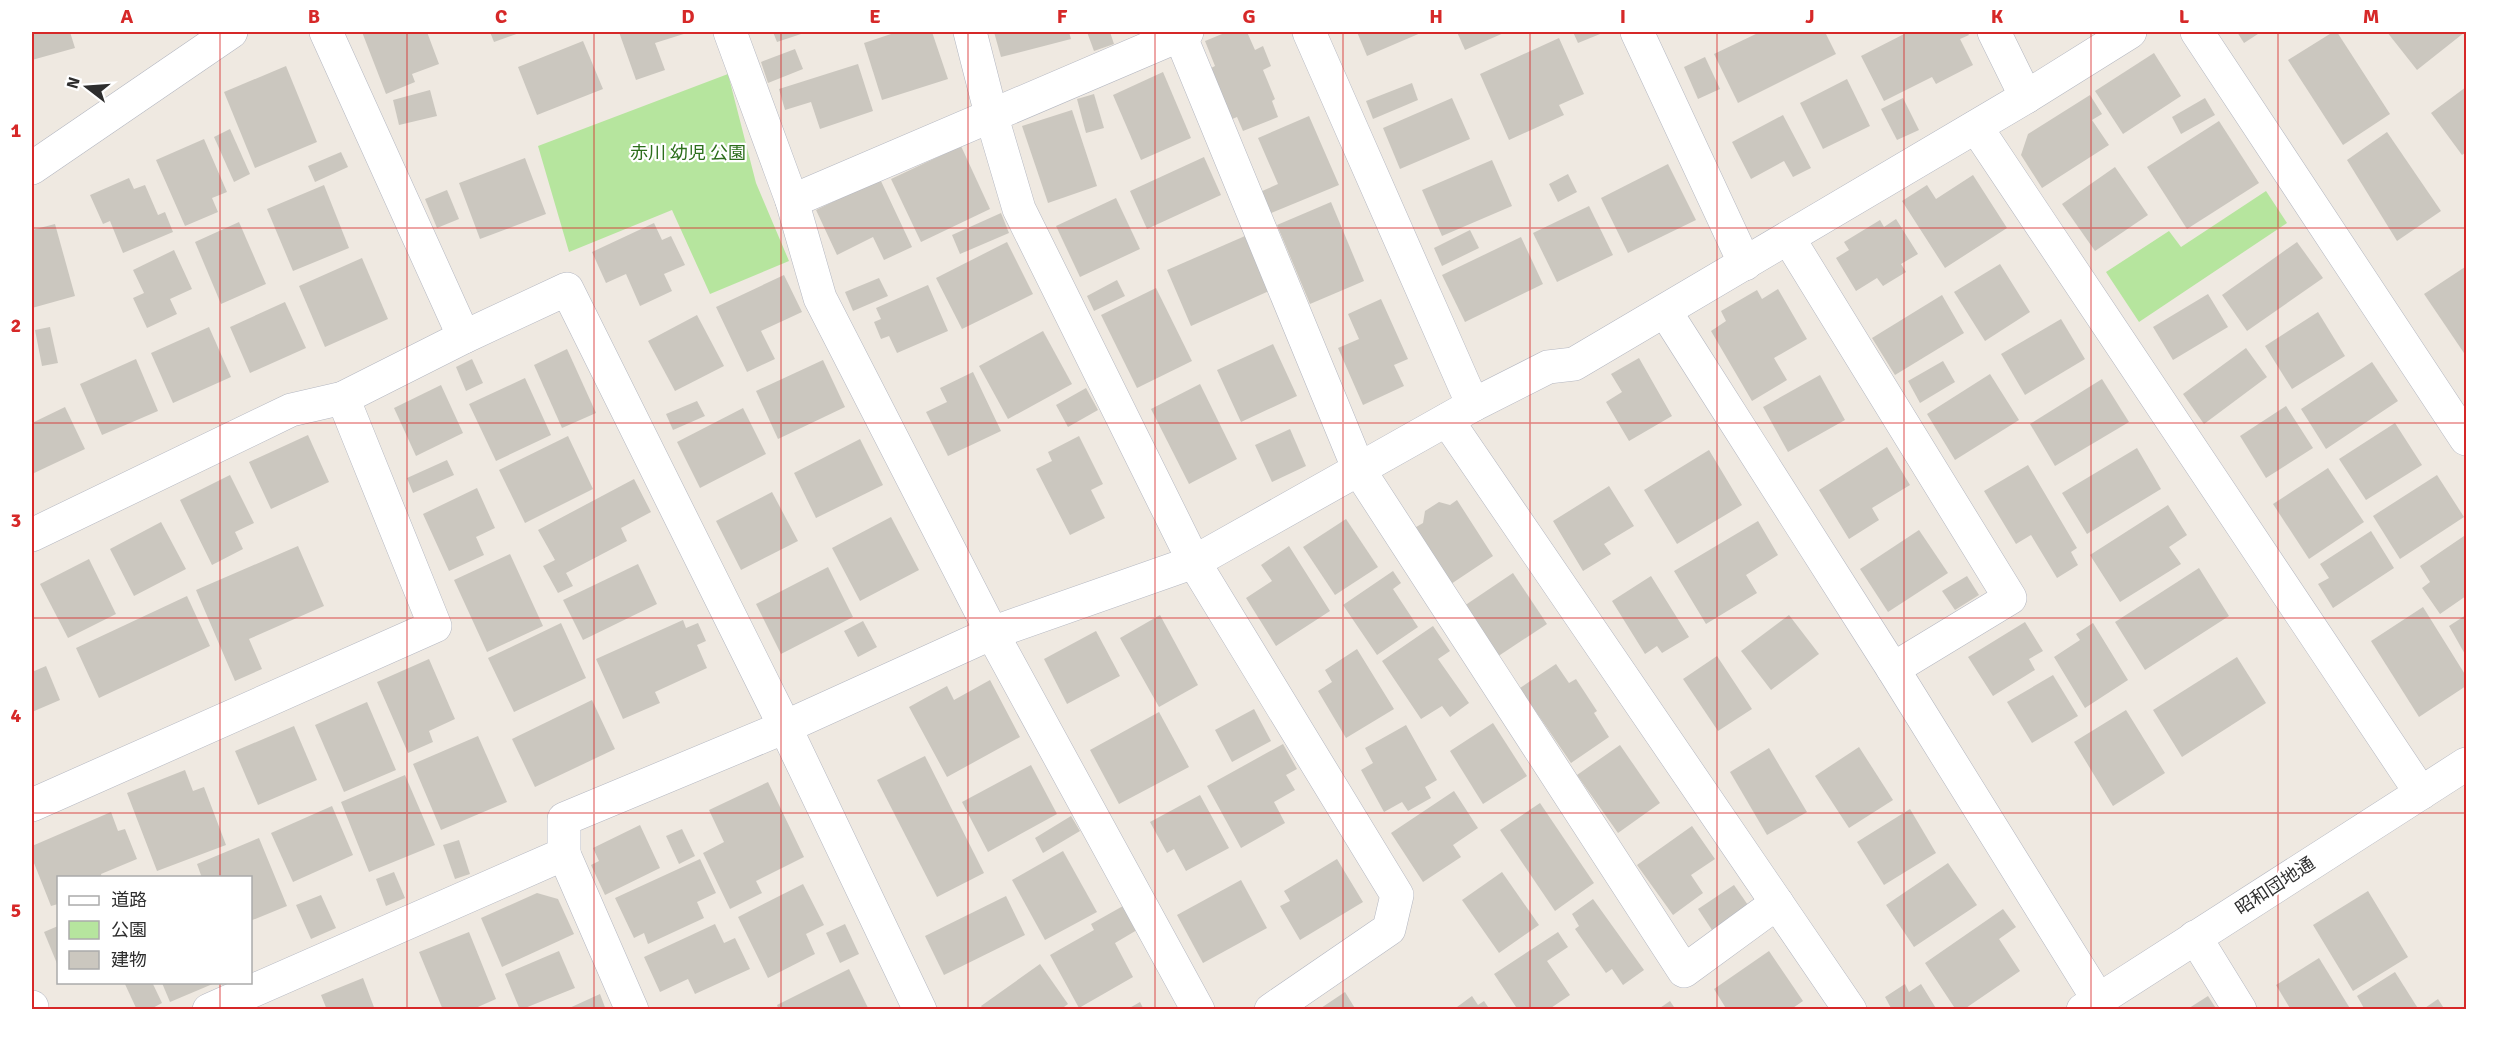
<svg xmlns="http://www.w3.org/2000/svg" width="2498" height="1041" font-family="Signika,'Noto Sans JP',sans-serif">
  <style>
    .green { fill: #b6e59e }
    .building { fill: #cbc7bf }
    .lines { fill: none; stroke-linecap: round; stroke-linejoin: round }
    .street-casing { stroke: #b4b7c1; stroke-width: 34 }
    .secondary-casing { stroke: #b4b7c1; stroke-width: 34 }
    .street { stroke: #fff; stroke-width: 33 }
    .secondary { stroke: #fff; stroke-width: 33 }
    .grid { fill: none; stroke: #d62828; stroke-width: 1.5; stroke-opacity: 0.55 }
    .labels { text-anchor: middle; stroke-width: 4.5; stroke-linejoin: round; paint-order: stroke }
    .park-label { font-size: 18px; fill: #2c6e1b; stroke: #fff }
    .street-label { font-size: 18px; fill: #2e2e2e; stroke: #fff }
    .neatline { fill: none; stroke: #d62828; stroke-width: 2 }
    .grid-label { font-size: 20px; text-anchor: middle; font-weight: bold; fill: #d62828 }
  </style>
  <rect width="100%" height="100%" fill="#efe9e1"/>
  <!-- green -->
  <g class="green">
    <path d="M728,74l28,109 33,78 -79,33 -38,-84 -103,42 -31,-106z"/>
    <path d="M2266,191l21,32 -148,99 -33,-50 63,-41 12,16z"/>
  </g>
  <!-- building -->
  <g class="building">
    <path d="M32,32h38l5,16 -43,12z"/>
    <path d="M362,32h65l12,32 -27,10 3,8 -29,12z"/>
    <path d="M490,32h32l-28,10z"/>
    <path d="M619,32h71l-35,11 10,27 -29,10z"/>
    <path d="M773,32h34l-30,10z"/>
    <path d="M897,32h35l16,47 -66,21 -18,-57z"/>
    <path d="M994,32h75l2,7 -70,18z"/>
    <path d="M1087,32h23l4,12 -20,7z"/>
    <path d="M1227,32h20l8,18 8,-4 8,20 -8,4 12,29 -3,2 6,16 -35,14 -6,-14 -7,3 -21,-51 6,-3 -10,-25z"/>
    <path d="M1357,32h66l-56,24z"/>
    <path d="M1457,32h49l-41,18z"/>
    <path d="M1573,32h32l-27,11z"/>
    <path d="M1760,32h65l11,22 -98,49 -24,-49z"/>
    <path d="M1908,32h59l2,3 -9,4 13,26 -37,19 -4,-7 -48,24 -23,-45z"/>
    <path d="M2237,32h24l-17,11z"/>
    <path d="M2333,32h4l53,82 -47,31 -55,-85z"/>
    <path d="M2387,32h78l-48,38z"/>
    <path d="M1559,38l25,56 -25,11 5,10 -55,25 -29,-66z"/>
    <path d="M583,41l20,48 -66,26 -19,-48z"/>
    <path d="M795,49l8,20 -35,14 -7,-21z"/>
    <path d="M2154,53l27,43 -58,38 -28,-43z"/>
    <path d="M1705,57l15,32 -22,10 -14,-32z"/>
    <path d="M858,64l15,47 -53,18 -9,-27 -26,8 -6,-21z"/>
    <path d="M286,66l31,76 -62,26 -31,-76z"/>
    <path d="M1163,72l28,66 -50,22 -28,-65z"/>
    <path d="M1847,79l23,47 -47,23 -23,-46z"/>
    <path d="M1412,83l6,17 -45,19 -7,-18z"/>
    <path d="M2466,87v65l-4,3 -31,-42z"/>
    <path d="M430,90l7,26 -38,9 -6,-25z"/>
    <path d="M1094,94l10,34 -18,5 -9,-34z"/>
    <path d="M2090,95l12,19 -10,6 17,25 -67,43 -21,-33 7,-21z"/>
    <path d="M1452,98l18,41 -70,30 -17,-41z"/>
    <path d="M1903,98l16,32 -22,10 -16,-31z"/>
    <path d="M2205,98l10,17 -34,19 -9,-17z"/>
    <path d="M1072,110l25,76 -49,17 -26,-77z"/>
    <path d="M1783,115l28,53 -18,9 -9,-16 -33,18 -19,-37z"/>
    <path d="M1309,116l30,69 -70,29 -9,-22 18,-8 -20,-46z"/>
    <path d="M2219,121l40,62 -72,46 -40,-62z"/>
    <path d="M230,129l20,45 -16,8 -20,-45z"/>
    <path d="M2387,132l54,79 -44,30 -50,-81z"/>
    <path d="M204,139l23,53 -15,6 6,14 -33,14 -29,-66z"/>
    <path d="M961,146l29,63 -69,33 -30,-63z"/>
    <path d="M341,152l7,15 -33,15 -7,-16z"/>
    <path d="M1204,157l17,38 -74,34 -17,-38z"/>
    <path d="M525,158l21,56 -66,25 -21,-56z"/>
    <path d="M1492,160l20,46 -70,30 -20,-46z"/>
    <path d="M1668,164l28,56 -68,33 -27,-55z"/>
    <path d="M2115,167l33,48 -53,36 -33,-47z"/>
    <path d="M1568,174l9,18 -19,10 -9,-18z"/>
    <path d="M1973,175l34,53 -62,40 -43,-67 25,-16 9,14z"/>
    <path d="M129,178l5,11 11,-4 13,30 7,-3 8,20 -50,21 -13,-32 -7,3 -13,-29z"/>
    <path d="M880,179l32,68 -28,13 -11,-23 -36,18 -21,-45z"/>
    <path d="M324,185l25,63 -56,23 -26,-62z"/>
    <path d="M447,190l12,29 -22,9 -12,-29z"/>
    <path d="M1116,198l24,51 -60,28 -24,-51z"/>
    <path d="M1331,202l33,79 -54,23 -33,-79z"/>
    <path d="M1589,206l24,49 -56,27 -24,-49z"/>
    <path d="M1001,213l8,20 -49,21 -8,-19z"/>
    <path d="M1896,219l22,35 -17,10 5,8 -23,14 -6,-8 -21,13 -20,-33 13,-8 -5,-8 36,-22 4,7z"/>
    <path d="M239,222l27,62 -45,20 -26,-62z"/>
    <path d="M654,223l8,17 9,-4 14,29 -21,9 8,17 -32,15 -14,-32 -20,9 -14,-31z"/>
    <path d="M55,224l20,72 -43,12v-78z"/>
    <path d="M1470,230l9,18 -37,18 -8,-18z"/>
    <path d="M1245,236l24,55 -78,35 -24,-56z"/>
    <path d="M1521,237l22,47 -78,38 -23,-47z"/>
    <path d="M1007,242l26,52 -71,35 -26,-51z"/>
    <path d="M2297,242l26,36 -76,53 -25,-36z"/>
    <path d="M174,250l18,39 -22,10 7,15 -30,14 -14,-30 11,-5 -11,-23z"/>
    <path d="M362,258l26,61 -63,28 -26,-61z"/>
    <path d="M2000,264l30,48 -45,29 -31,-49z"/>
    <path d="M2465,267l1,2v87l-42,-62z"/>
    <path d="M784,275l18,37 -41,19 14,28 -28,13 -31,-65z"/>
    <path d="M879,278l9,18 -35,15 -8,-19z"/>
    <path d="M1117,280l8,16 -31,15 -7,-15z"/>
    <path d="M928,285l20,46 -51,22 -8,-17 -8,3 -7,-17 7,-3 -5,-11z"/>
    <path d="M1156,288l36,73 -55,27 -36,-73z"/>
    <path d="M1778,289l29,50 -33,19 13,22 -35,21 -41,-70 15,-10 -5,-10 36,-21 5,9z"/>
    <path d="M2208,294l20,33 -55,33 -20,-33z"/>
    <path d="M1942,295l22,38 -69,42 -23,-37z"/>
    <path d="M1381,299l27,60 -14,6 10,21 -41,19 -25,-57 21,-9 -11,-25z"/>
    <path d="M285,302l21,46 -56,25 -20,-46z"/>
    <path d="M2318,312l27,44 -53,33 -27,-43z"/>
    <path d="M697,315l27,51 -49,25 -27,-50z"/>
    <path d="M2061,319l24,40 -60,36 -24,-41z"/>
    <path d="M50,327l8,36 -16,3 -7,-36z"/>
    <path d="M209,327l22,50 -58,26 -22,-50z"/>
    <path d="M1043,331l29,53 -64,35 -29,-53z"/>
    <path d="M1273,344l24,52 -56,26 -24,-52z"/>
    <path d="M2246,348l21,29 -63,47 -21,-30z"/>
    <path d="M567,349l29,64 -34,15 -28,-63z"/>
    <path d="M1639,358l33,58 -43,25 -23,-39 16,-10 -11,-18z"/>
    <path d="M136,359l22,52 -56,24 -22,-51z"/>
    <path d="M472,359l11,24 -17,8 -10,-24z"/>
    <path d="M823,360l22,47 -67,32 -22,-48z"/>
    <path d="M1943,361l12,21 -35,21 -12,-22z"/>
    <path d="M2372,362l26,39 -72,48 -25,-40z"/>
    <path d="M973,372l28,59 -53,25 -22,-44 21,-10 -7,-14z"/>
    <path d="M1990,374l29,46 -64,40 -28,-46z"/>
    <path d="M1820,375l25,45 -57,32 -25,-45z"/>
    <path d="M525,378l26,57 -55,26 -27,-57z"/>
    <path d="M2102,379l27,43 -74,44 -25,-42z"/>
    <path d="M1200,384l37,75 -48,25 -38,-75z"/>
    <path d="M441,385l22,48 -47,23 -22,-48z"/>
    <path d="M1086,388l12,22 -30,17 -12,-22z"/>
    <path d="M697,401l8,15 -32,14 -7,-16z"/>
    <path d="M2286,406l27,42 -47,30 -26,-42z"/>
    <path d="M65,407l20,42 -53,25v-51z"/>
    <path d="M743,408l23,46 -66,34 -23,-46z"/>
    <path d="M2395,423l27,42 -56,35 -27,-41z"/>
    <path d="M1290,429l16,37 -34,16 -17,-37z"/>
    <path d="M308,435l21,47 -58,27 -22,-47z"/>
    <path d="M568,436l25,53 -68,34 -26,-53z"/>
    <path d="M1079,436l24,48 -12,6 14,28 -35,17 -34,-66 16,-8 -4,-9z"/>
    <path d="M860,439l23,46 -67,33 -22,-45z"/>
    <path d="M1887,447l23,38 -38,23 7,12 -30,19 -30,-49z"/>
    <path d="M2137,448l24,41 -74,45 -25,-41z"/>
    <path d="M1709,450l33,55 -65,39 -33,-54z"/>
    <path d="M447,460l7,15 -41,18 -6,-15z"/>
    <path d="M2028,465l49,83 -6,4 7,13 -21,13 -26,-43 -15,9 -32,-53z"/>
    <path d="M2328,468l36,54 -55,37 -36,-55z"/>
    <path d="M230,475l24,48 -19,9 8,17 -31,16 -32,-65z"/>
    <path d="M2437,475l27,42 -64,42 -27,-43z"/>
    <path d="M634,479l17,33 -30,16 6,13 -61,32 7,13 -15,7 -15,-27 12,-6 -17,-30z"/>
    <path d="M1609,486l25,40 -30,18 7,10 -28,17 -30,-50z"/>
    <path d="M477,488l18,40 -19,9 8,18 -35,16 -26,-57z"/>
    <path d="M772,492l26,49 -57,29 -25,-49z"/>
    <path d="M1457,500l36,56 -45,30 -37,-56 12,-7 2,-12 14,-9 11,3z"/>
    <path d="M2168,505l19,30 -18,12 12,17 -61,38 -30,-47z"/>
    <path d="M891,517l28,53 -59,31 -28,-53z"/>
    <path d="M1346,519l32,48 -43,28 -32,-48z"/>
    <path d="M1758,521l20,34 -32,20 11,18 -51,31 -32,-53z"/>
    <path d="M161,522l25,47 -52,27 -24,-47z"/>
    <path d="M1919,530l29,43 -60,39 -28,-43z"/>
    <path d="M2371,531l23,37 -61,40 -15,-24 11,-6 -9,-14z"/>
    <path d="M2464,536l2,4v56l-26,18 -18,-26 8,-6 -10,-16z"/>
    <path d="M298,546l26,60 -75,33 13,30 -27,12 -39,-91z"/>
    <path d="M1289,546l41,65 -54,35 -30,-48 26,-17 -11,-16z"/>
    <path d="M510,554l33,72 -56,26 -33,-72z"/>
    <path d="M89,559l27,55 -48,24 -28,-54z"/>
    <path d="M638,564l19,40 -74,36 -20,-40z"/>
    <path d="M828,567l25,50 -72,37 -25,-50z"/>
    <path d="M2199,568l30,48 -84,54 -30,-48z"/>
    <path d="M1393,571l8,12 -8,6 25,38 -41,28 -34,-50z"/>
    <path d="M1513,573l34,51 -50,33 -33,-51z"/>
    <path d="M1651,576l38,61 -27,16 -5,-7 -12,8 -33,-53z"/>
    <path d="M1967,576l12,19 -24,15 -13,-19z"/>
    <path d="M187,596l23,50 -111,52 -23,-50z"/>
    <path d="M2423,607l43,69v10l-47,31 -48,-76z"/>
    <path d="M1160,615l38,70 -39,22 -39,-69z"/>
    <path d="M1789,615l30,39 -48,36 -30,-39z"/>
    <path d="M2466,615v41l-17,-30z"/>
    <path d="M683,620l3,8 12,-5 8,18 -9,4 10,23 -52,24 5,11 -37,16 -27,-60z"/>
    <path d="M863,621l14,26 -19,10 -14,-26z"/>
    <path d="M2025,622l18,29 -14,8 6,11 -42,26 -25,-39z"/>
    <path d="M561,623l25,55 -72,34 -26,-54z"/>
    <path d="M2093,623l35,57 -43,28 -31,-51 26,-17 -4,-6z"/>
    <path d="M1433,626l17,25 -12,8 31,44 -19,14 -8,-11 -21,13 -39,-58z"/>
    <path d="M1096,631l24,45 -53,28 -23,-45z"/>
    <path d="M1357,649l37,60 -48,29 -28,-47 14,-9 -7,-12z"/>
    <path d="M1717,656l35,53 -34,22 -35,-52z"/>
    <path d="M2237,657l29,46 -84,54 -29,-47z"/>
    <path d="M429,659l26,60 -26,12 4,11 -25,11 -31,-71z"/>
    <path d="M1556,664l13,19 7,-4 21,32 -3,2 15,24 -38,26 -51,-75z"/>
    <path d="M46,666l14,34 -28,12v-40z"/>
    <path d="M2053,675l25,41 -46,27 -25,-41z"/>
    <path d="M990,680l30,57 -73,40 -38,-70 38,-21 7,14z"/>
    <path d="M592,700l23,49 -80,38 -23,-48z"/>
    <path d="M367,702l29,68 -52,22 -29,-67z"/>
    <path d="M1254,709l17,32 -39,21 -17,-32z"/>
    <path d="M2126,710l39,63 -52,33 -39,-64z"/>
    <path d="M1159,712l30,55 -70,37 -29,-54z"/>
    <path d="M1493,723l34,53 -44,28 -33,-53z"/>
    <path d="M1406,725l31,55 -12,7 6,11 -23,13 -6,-9 -18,10 -23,-42 12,-7 -8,-15z"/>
    <path d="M294,726l23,54 -59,25 -23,-54z"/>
    <path d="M478,736l29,66 -66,28 -28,-66z"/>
    <path d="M1283,744l14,25 -11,6 9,15 -21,12 11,21 -44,25 -34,-62z"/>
    <path d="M1620,745l40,58 -42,30 -41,-58z"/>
    <path d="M1859,747l34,53 -44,28 -34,-52z"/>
    <path d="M1769,748l38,64 -40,23 -37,-63z"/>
    <path d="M925,756l59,117 -47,24 -60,-117z"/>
    <path d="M1031,765l26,49 -69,38 -26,-50z"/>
    <path d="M185,770l8,21 11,-4 22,58 -69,26 -30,-78z"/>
    <path d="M405,775l30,70 -66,27 -28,-70z"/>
    <path d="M768,782l36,75 -48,24 6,12 -32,16 -27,-56 21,-11 -15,-32z"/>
    <path d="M1454,791l24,37 -25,17 8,12 -38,25 -32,-49z"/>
    <path d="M1200,795l29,53 -43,23 -12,-22 -7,4 -17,-31z"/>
    <path d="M1540,803l54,80 -39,28 -55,-81z"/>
    <path d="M332,806l21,49 -60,27 -22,-49z"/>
    <path d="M1910,809l26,44 -52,32 -27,-43z"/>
    <path d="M111,812l7,19 7,-2 12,30 -36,15 1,4h-44v26l-7,2 -19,-48v-12z"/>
    <path d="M1071,816l9,15 -37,22 -8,-15z"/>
    <path d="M640,825l20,43 -55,27 -14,-30 8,-4 -6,-13z"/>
    <path d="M1692,826l23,33 -24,16 12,18 -30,22 -36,-50z"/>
    <path d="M682,829l13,27 -16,8 -13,-28z"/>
    <path d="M259,838l28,68 -37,15v-43h-48l-5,-14z"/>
    <path d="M459,840l11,34 -15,5 -12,-34z"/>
    <path d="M1063,851l34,61 -52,28 -33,-60z"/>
    <path d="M700,859l16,34 -19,9 7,16 -56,26 -4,-11 -10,5 -19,-40z"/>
    <path d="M1337,859l26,43 -63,38 -20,-34 10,-5 -6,-10z"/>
    <path d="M1948,863l29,42 -63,42 -28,-42z"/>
    <path d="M394,872l11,26 -19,8 -10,-27z"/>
    <path d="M1502,872l37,53 -40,28 -37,-53z"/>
    <path d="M1241,880l26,48 -64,35 -26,-48z"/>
    <path d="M803,884l21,41 -18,9 9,20 -47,24 -30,-61z"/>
    <path d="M1734,885l16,23 -36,25 -16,-24z"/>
    <path d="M2368,891l40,66 -55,34 -40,-66z"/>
    <path d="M537,893l21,6 16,35 -72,33 -21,-49z"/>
    <path d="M321,895l15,33 -25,11 -15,-34z"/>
    <path d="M1006,896l19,39 -81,40 -19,-39z"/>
    <path d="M1593,899l51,71 -21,15 -11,-16 -6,4 -31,-44 4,-3 -7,-12z"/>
    <path d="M1123,906l14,24 -22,13 18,34 -54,31 -29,-53 44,-25 -3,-6z"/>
    <path d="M2003,909l13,18 -17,12 21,32 -57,39h-7l-31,-47z"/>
    <path d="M715,924l9,19 11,-5 15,31 -55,25 -7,-15 -28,13 -16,-35z"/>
    <path d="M845,924l14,30 -19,9 -14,-30z"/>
    <path d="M58,926v40l-14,-34z"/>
    <path d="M469,932l27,67 -25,11h-28l-24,-58z"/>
    <path d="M1558,932l10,15 -21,14 23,34 -22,15h-30l-24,-36z"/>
    <path d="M559,951l16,37 -55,22 -15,-36z"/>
    <path d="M1769,951l34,50 -13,9h-23l-2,-3 -4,3h-34l-13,-21z"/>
    <path d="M2319,958l32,52h-60l-15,-25z"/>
    <path d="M1040,964l28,40 -8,6h-76l-3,-4z"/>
    <path d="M849,969l20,41h-90l-2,-5z"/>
    <path d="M2395,972l24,38h-54l-8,-14z"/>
    <path d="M363,978l12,32h-48l-6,-15z"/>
    <path d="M124,982h28l10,21 -13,7h-12z"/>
    <path d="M162,983h53l-45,19z"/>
    <path d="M1905,984l4,8 12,-8 16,26h-45l-7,-13z"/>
    <path d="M1345,992l11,18h-38z"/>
    <path d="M600,994l6,16h-41z"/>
    <path d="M1472,996l6,9 6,-4 6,9h-37z"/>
    <path d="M2208,996l9,14h-31z"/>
    <path d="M2438,999l7,11h-23z"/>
    <path d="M1670,1001l6,9h-19z"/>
    <path d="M1140,1002l4,8h-18z"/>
  </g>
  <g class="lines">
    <defs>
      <g id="street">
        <path d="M326,32l138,305"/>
        <path d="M730,32l62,169 28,97 172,335 206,377"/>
        <path d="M970,32l21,82 28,95 175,353 203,333 -8,34 -118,81"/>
        <path d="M1309,32l164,373"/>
        <path d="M1637,32l108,232"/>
        <path d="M1994,32l32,65"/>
        <path d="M2197,32l269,407"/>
        <path d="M1180,35l179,435 325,501 93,-68"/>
        <path d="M1976,127l445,666"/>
        <path d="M792,201l395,-169"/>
        <path d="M1789,239l221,359 -117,71"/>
        <path d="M1665,311l228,358 205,330"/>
        <path d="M1447,420l403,590"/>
        <path d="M32,535l259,-125 52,-12 121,-61 103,-48 218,438 135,283"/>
        <path d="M32,805l403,-179 -92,-228"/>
        <path d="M564,854l68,156"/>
        <path d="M2195,937l45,73"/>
        <path d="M209,1010l355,-156v-35l221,-92 207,-94 202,-71 279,-157 75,-38 26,-3 452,-267 104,-65"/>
      </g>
      <g id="secondary">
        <path d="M32,168l199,-136"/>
        <path d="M32,1007v3"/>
        <path d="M2083,1010l383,-246"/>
      </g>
    </defs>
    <!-- street casing -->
    <use href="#street" class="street-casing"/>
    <!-- secondary casing -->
    <use href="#secondary" class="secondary-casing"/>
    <!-- street -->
    <use href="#street" class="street"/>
    <!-- secondary -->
    <use href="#secondary" class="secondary"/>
  </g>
  <!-- grid -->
  <path class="grid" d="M220,32v846M407,32v978M594,32v978M781,32v978M968,32v978M1155,32v978M1343,32v978M1530,32v978M1717,32v978M1904,32v978M2091,32v978M2278,32v978M32,228h2434M32,423h2434M32,618h2434M32,813h2434M220,982v28"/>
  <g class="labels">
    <!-- park labels -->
    <g class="park-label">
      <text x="688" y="159">赤川 幼児 公園</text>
    </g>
    <!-- street labels -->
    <g class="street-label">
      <text transform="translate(2275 886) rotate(-33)" y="6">昭和団地通</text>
    </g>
  </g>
  <!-- border -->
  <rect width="2498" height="1041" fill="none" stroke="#ffffff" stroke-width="66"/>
  <!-- legend -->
  <rect x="57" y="876" width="195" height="108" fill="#ffffff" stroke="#ababab" stroke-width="1.5"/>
  <rect x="69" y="896" width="30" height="9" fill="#ffffff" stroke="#ababab" stroke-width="1.5"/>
  <text x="111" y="906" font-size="18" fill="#2e2e2e">道路</text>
  <rect x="69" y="921" width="30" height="18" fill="#b6e59e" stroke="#ababab" stroke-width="1.5"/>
  <text x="111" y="936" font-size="18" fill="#2e2e2e">公園</text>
  <rect x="69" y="951" width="30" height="18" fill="#cbc7bf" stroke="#ababab" stroke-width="1.5"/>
  <text x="111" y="966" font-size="18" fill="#2e2e2e">建物</text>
  <!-- north arrow -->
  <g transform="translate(87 87) rotate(287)" stroke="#ffffff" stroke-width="4.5" paint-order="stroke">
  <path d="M0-4.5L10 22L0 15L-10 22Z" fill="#2e2e2e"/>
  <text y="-9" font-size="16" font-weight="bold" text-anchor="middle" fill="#2e2e2e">N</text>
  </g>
  <rect x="33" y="33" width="2432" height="975" class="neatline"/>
  <g class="grid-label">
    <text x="127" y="23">A</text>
    <text x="314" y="23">B</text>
    <text x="501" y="23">C</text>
    <text x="688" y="23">D</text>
    <text x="875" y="23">E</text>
    <text x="1062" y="23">F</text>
    <text x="1249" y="23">G</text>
    <text x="1436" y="23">H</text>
    <text x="1623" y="23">I</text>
    <text x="1810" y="23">J</text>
    <text x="1997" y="23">K</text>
    <text x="2184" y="23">L</text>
    <text x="2371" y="23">M</text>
    <text x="16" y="137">1</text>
    <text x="16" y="332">2</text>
    <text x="16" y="527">3</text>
    <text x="16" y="722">4</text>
    <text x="16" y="917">5</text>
  </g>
</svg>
